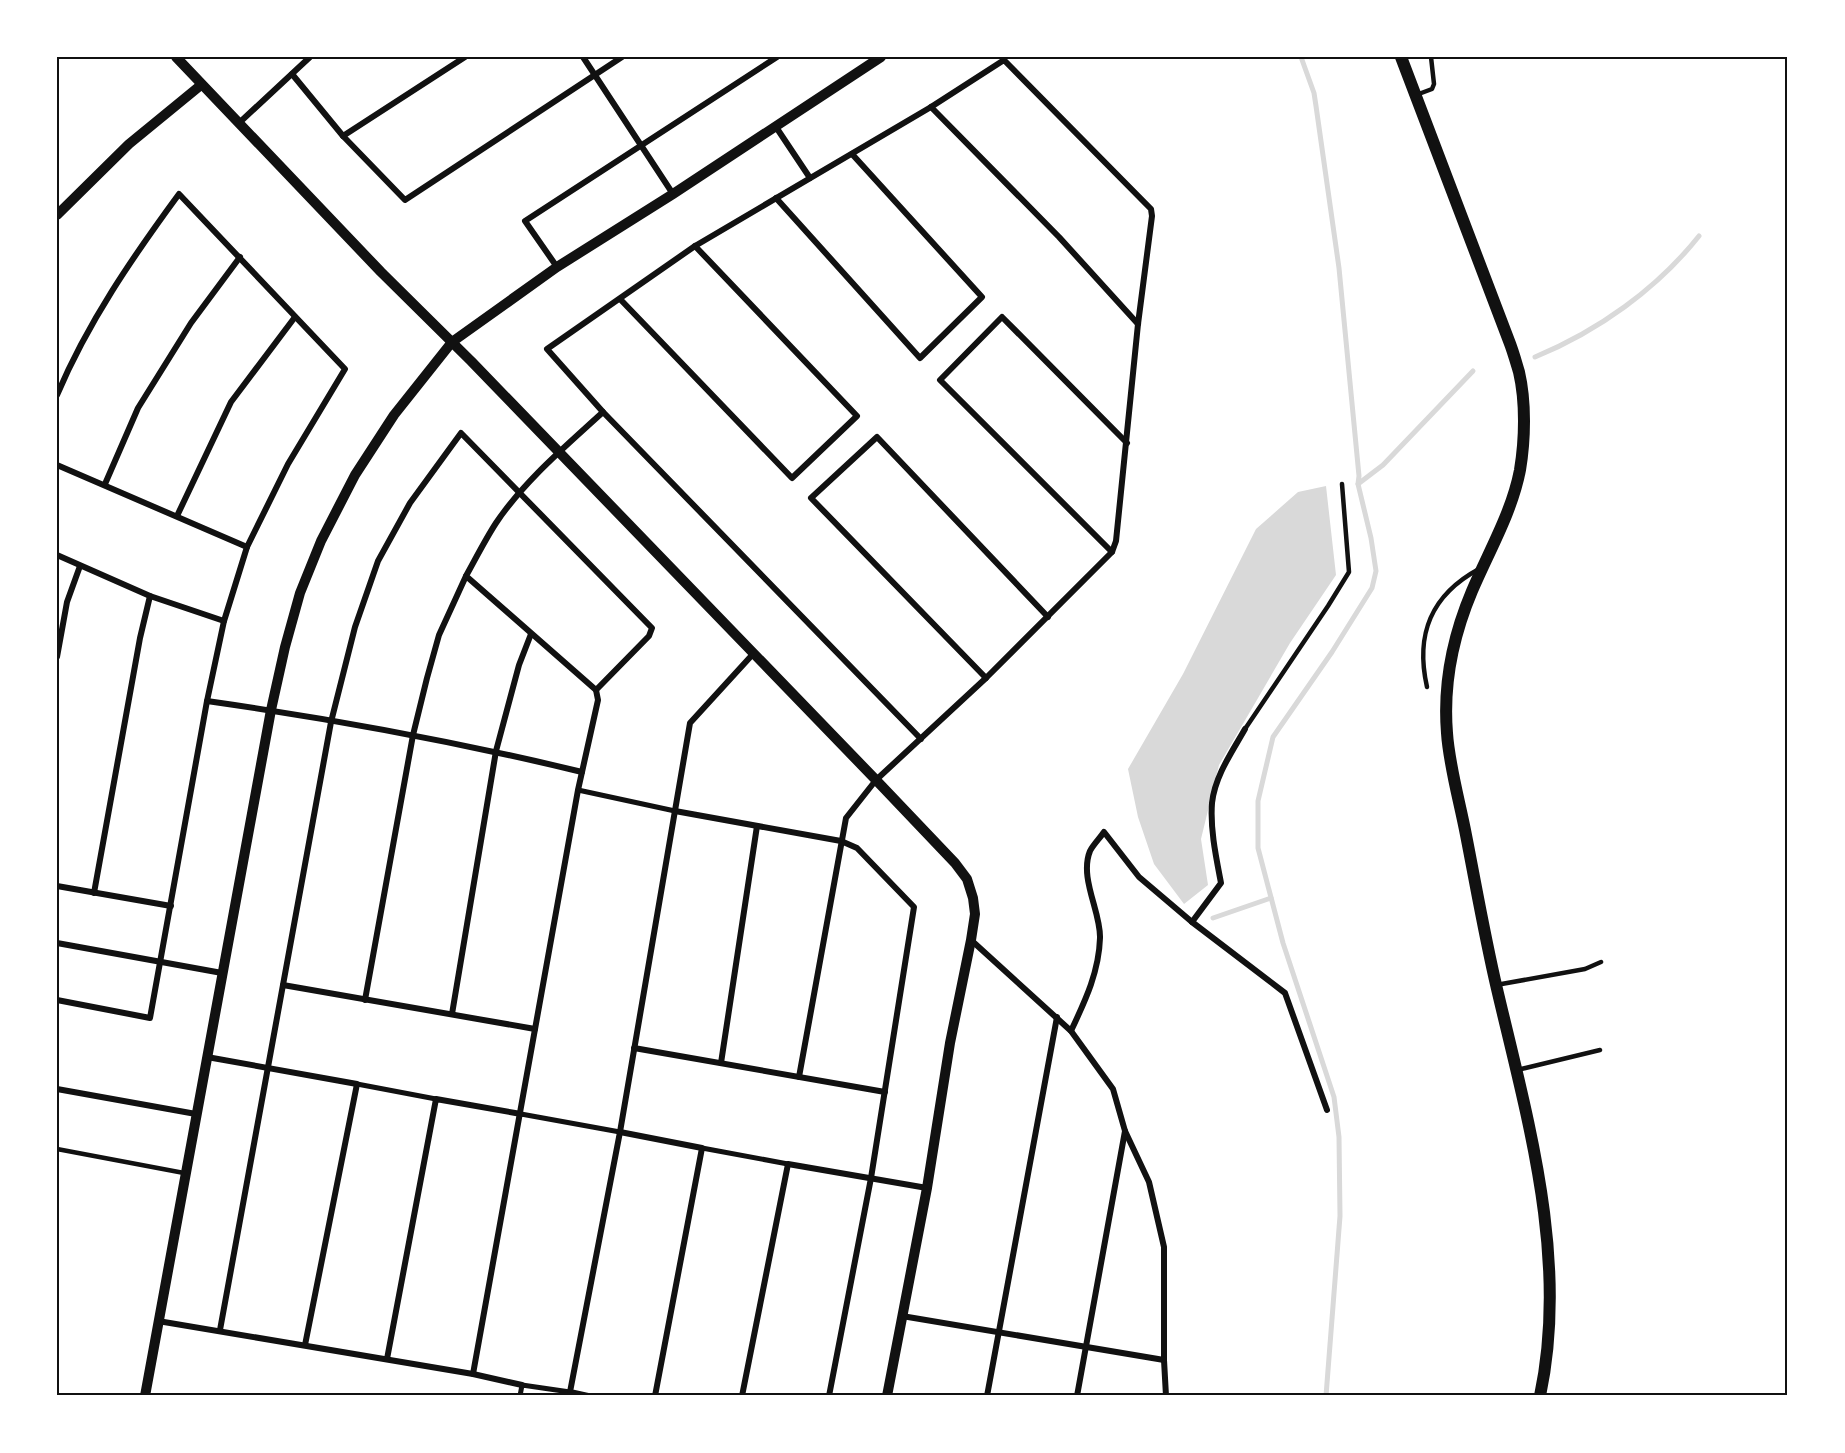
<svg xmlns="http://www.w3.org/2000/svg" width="1845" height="1453" font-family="'Noto Sans',sans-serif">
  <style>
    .water { fill: #d9d9d9 }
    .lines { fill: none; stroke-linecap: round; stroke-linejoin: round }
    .stream { stroke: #d9d9d9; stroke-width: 5 }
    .service { stroke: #111; stroke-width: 4.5 }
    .pedestrian { stroke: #111; stroke-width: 5 }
    .minor { stroke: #111; stroke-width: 6 }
    .tertiary { stroke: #111; stroke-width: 10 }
    .secondary { stroke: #111; stroke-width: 12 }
    .neatline { fill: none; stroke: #111; stroke-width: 2 }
  </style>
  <rect width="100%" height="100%" fill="#fff"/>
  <!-- water -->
  <path class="water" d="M1326,486l10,89 -46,68 -71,122 -18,74 7,46 -24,19 -30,-40 -16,-47 -10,-48 55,-95 73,-145 42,-37z"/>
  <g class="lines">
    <!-- stream -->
    <g class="stream">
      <path d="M1301,57l13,36 2,13 23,162 20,208 -1,8 13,54 5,33 -4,17 -40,64 -59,85 -15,64v47l25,95 51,154 5,40 1,79 -14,180"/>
      <path d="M1535,357c63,-26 122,-68 164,-121"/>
      <path d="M1358,484l25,-19 90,-94"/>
      <path d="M1213,918l58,-20"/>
    </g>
    <!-- service -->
    <g class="service">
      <path d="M1416,95l16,-6 2,-5 -3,-27"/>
      <path d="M1427,687c-12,-53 4,-92 52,-118"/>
      <path d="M1245,729l83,-123 21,-34 -7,-88"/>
      <path d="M1496,985l89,-16 16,-7"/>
      <path d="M1517,1070l83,-20"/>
      <path d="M57,1149l127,24"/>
    </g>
    <!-- pedestrian -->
    <g class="pedestrian">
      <path d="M578,790l97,21"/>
      <path d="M357,1084l79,15"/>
      <path d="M521,1114l99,18"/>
      <path d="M702,1148l86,16"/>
      <path d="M520,1396l2,-11 48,7"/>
    </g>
    <!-- minor -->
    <g class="minor">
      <path d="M583,57l90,137"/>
      <path d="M292,74l51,62 62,64 217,-143"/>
      <path d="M931,107l128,130 79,87"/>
      <path d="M239,123l71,-66"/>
      <path d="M776,127l34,51"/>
      <path d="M343,136l122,-79"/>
      <path d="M776,198l144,160 62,-61 -130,-143"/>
      <path d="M557,267l-32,-46 252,-164"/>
      <path d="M620,299l172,179 65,-62 -162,-170"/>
      <path d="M57,395c31,-73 75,-137 122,-201l166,175 -57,95 -41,83 -23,74 -17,80 -57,317 -93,-18"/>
      <path d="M57,465l190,82"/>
      <path d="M105,484l33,-76 53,-85 49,-66"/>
      <path d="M177,516l54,-114 64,-85"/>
      <path d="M1112,552l-172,-172 62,-63 125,126"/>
      <path d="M57,555l93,41 74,25"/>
      <path d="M57,657l10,-55 13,-36"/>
      <path d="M986,678l-175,-180 66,-61 171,180"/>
      <path d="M207,701c126,18 251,41 375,71"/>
      <path d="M675,811l166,30 16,7 57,59 -43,271 -42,218"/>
      <path d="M57,886l114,20"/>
      <path d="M94,893l46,-255 10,-42"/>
      <path d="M1192,922l29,-39c-5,-26 -11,-54 -9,-80 3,-27 20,-51 33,-74"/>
      <path d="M971,940l100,91 42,58 12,42 24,51 15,65v113l2,36"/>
      <path d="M57,943l165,30"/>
      <path d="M283,985l252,44"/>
      <path d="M365,1000l48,-265 14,-57 12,-43 27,-59"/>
      <path d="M452,1014l44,-263 23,-86 12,-31"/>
      <path d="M1071,1031c14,-30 28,-59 29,-93 1,-26 -21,-60 -10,-87 3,-6 10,-13 14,-19l35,45 53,45 93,71 42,117"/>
      <path d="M634,1048l251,44"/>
      <path d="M207,1057l150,27 -52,261"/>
      <path d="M721,1063l36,-237"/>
      <path d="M799,1077l47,-259 30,-38 110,-102 126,-126 4,-11 22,-217 14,-108 -1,-7 -147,-149 -73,47 -236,139 -148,103 56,63 318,327"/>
      <path d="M57,1089l139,25"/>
      <path d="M620,1132l82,16 -47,248"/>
      <path d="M902,1316l262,44"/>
      <path d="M158,1321l315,53 49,11"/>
      <path d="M220,1330l111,-608 24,-95 23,-66 32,-58 51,-70 191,195 -3,8 -53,54"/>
      <path d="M387,1359l49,-260 85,15"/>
      <path d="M473,1374l105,-584 20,-90 -2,-10 -130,-114c10,-18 19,-36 30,-53 29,-43 70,-77 107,-111"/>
      <path d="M588,1396l-18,-4 50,-260 70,-409 63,-69"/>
      <path d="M742,1396l46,-232 139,24"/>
      <path d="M987,1396l70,-379"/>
      <path d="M1077,1396l48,-265"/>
    </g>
    <!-- tertiary -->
    <g class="tertiary">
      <path d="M176,57l205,215 90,89 405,419 79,83 12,16 6,19 2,16 -4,26 -21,103 -23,145 -40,208"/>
      <path d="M57,215l72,-71 72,-59"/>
      <path d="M145,1396l126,-686 14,-63 15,-54 21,-52 34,-66 39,-60 58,-73 105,-75 116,-73 208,-137"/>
    </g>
    <!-- secondary -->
    <path class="secondary" d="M1401,57l108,284c4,10 7,21 10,31 7,30 6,68 1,98 -8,42 -31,81 -48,121 -19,45 -29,93 -25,142 2,32 13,70 19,102 10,51 19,103 31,154 31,132 72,271 43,407"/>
  </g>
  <!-- border -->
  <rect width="1845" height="1453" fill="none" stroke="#ffffff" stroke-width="117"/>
  <rect x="58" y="58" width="1728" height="1336" class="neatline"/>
</svg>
